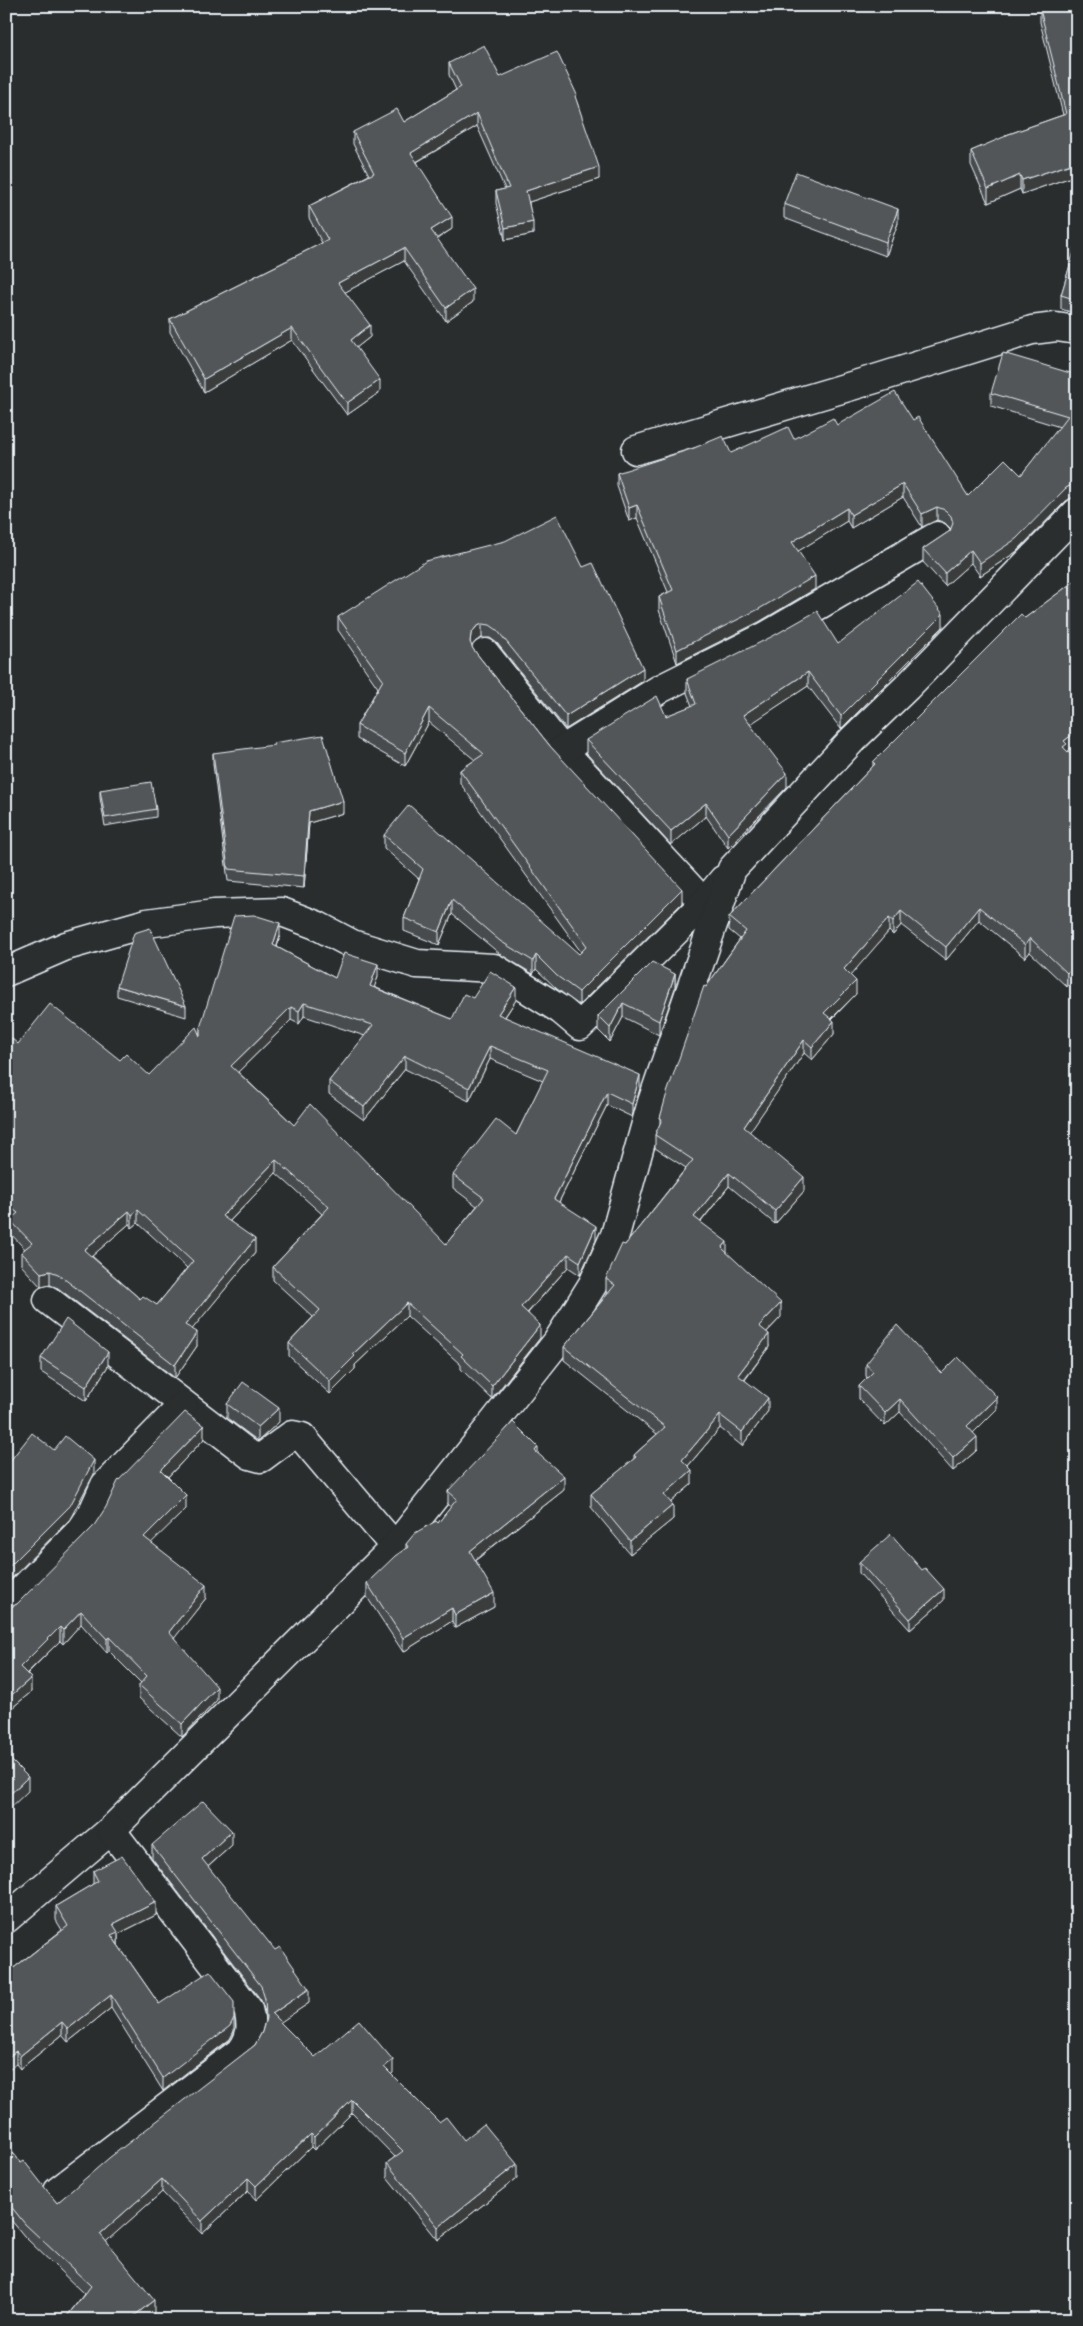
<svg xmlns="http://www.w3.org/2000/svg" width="1083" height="2326" font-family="Kalam,sans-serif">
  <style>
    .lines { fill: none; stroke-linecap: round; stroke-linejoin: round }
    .minor-casing { stroke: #e8f1f8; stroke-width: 31 }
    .minor { stroke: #2a2d2e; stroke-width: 28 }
    .wall { fill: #474b4d; stroke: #e8f1f8; fill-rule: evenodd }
    .shaded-wall { fill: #3a3d3e; stroke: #e8f1f8 }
    .building { fill: #535759; stroke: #e8f1f8; fill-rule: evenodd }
  </style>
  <rect width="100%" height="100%" fill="#2a2d2e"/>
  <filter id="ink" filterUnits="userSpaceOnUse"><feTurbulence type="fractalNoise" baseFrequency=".02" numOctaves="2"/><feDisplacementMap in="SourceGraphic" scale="10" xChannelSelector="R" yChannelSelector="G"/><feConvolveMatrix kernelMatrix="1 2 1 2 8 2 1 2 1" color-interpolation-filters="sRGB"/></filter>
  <g filter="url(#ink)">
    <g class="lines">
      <defs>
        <g id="minor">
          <path d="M636,450l239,-71 157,-49 24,-3 21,3"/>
          <path d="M485,653l77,97 142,153"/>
          <path d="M562,750l98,-61 106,-53 171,-100"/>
          <path d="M6,972l60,-26 81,-23 67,-9 68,-2 34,13 36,19 65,20 77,4 67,42 19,16 124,-123 19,-23"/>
          <path d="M48,1300l202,155 11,3 31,-23 10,2 93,110"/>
          <path d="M6,1606l76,-77 10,-15 13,-29 78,-80"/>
          <path d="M6,1919l105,-89 284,-283 162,-205 36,-58 22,-49 37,-133 80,-233 121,-130 54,-52 170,-175"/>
          <path d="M58,2191l184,-141c10,-14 10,-25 6,-41l-137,-179"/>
        </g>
      </defs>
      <!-- minor casing -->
      <use href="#minor" class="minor-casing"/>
      <!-- minor -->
      <use href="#minor" class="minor"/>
    </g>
    <!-- wall -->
    <g class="wall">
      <path d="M1051,6l26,169 -55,19 -2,-5 -32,14 -17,-38v-14l35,-14v-2l57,-20 -23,-93v-13z"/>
      <path d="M449,63l51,14 77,25 22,77 -70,23 4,32 -28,6 -9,-37v-12l9,-2 -28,-63 -60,36 35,67 -15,10 36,63 -27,19 -42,-60 -59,31 25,45 -14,11 24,44 -33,23 -55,-75 -88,52 -34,-60v-13l152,-76 -13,-25v-12l60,-31 -16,-31v-12l51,-10 52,-32 -7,-15z"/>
      <path d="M784,204l114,19 -12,33 -102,-38z"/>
      <path d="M1077,242v72l-16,-5v-14z"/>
      <path d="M1077,375v123l-4,-1 -7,4 -50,51 -36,24 -9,-13 -26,23 -22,-24v-13l27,-18 1,-2 -6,-6 -8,-3 -15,7 -19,-30 -52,31 -4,-7 -49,30 17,38 -56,33 -82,41 -18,-53v-13l9,-5 -31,-74 -8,3 -12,-35v-13l114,-20 63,-14 43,-14 76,-5 55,76 53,-21 39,-48 -69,-21v-13z"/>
      <path d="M1077,522v25l-5,-7v-13z"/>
      <path d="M583,567l60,114 -77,48 -69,-86 -7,-5h-8l-6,3 -5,5 2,3 77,97 132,157 -103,102 -22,-16 -21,-20 -3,5 -33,-20 -48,-40 -13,31 -35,-14v-13l15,-39 -35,-31v-13l195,119 2,-2 -121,-169v-13l15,-10 -46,-38 -24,44 -48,-27v-14l21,-37 -40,-58v-13z"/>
      <path d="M1077,579v165l-9,8 -1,235 -37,-35 -5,6 -46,-38 -33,40 -45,-35 -8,10 -4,-4 -39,44 6,19 -24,25 2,15 -22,26 -8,-7 -55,79 55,59 -29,33 -46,-38 -28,36 80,95 -14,15 2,15 -24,33 23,31 -26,35 -22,-18 -32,38 4,18 -21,18 2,17 -43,35 -39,-47v-13l43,-35v-4l23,-21 -93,-74v-13l44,-54 -2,-1v-13l19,-34 61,-77 -31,-20v-13l5,-11v-6l46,-131 34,-48 -11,-9v-13l144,-151v-4l152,-144z"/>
      <path d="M943,627l-102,102 -33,-43 -58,38 37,63 -59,61 -22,-32 -35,29 -85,-92v-13l80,-24 26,-10 -5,-13v-14l151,-35z"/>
      <path d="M213,753l130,60 -34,10 -5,65 -76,-7 -15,-117z"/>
      <path d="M100,790l56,19v8l-51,9 -5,-28z"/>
      <path d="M280,936l-3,11 58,31 43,-1 -4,10 78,32 21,-21 43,2 -11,17 135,71 -8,29 -25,-12 -48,97 37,38 -16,35 -12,-8 -40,46 12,25 -48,61 -31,-30v-4l-54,-49 -52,49v4l-25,25 -41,-38v-13l24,-26 -40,-37v-13l49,-53 -46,-41 -46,48 25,32 -63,76 5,17 -22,32 -117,-90 -8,-3 -9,2 -20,-22v-13l4,-3 -15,-16v-13l-4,-3v-173h12l102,16 29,15 51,-41v-6zM304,1016l61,20 -36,45v13l35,26 41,-51 64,32 21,-42 53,22 -27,54 -63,40v13l24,18 -31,38 -152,-119 -56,-53 53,-52 8,4zM138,1223l49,45 -30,37 -17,-6 -48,-43 37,-32 3,4z"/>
      <path d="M675,974v14l-16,47 -36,-18 -13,25 -12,-12v-14z"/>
      <path d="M117,986l69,20v11l-69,-21z"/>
      <path d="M41,1358l67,8 -22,35 -45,-29z"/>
      <path d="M866,1364l76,9 55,36 -24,24 4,17 -24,21 -53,-59 -15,14 -26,-27v-13l8,-8 -1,-2z"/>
      <path d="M227,1404l52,18 -21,19 -31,-23z"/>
      <path d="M204,1439l-36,38 18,32 -35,33 55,56 -32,40 43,62 -35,37 -43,-39v-13l2,-2 -32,-32 -2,2 -26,-29 -18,20 -3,-3 -33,33 4,18 -25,21v-105l5,-1 6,-3z"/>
      <path d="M538,1454l26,36 -88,70 18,47 -39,21 -3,-7 -49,31 -36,-55v-14l39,-35v-4l32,-21 13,-16 -3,-2v-14z"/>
      <path d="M859,1562l85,38 -34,30 -51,-57z"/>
      <path d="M152,1845h80l-24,22 101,136 -29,19 35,35 78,16 -2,1 48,48 78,56 -79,62 -51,-63v-14l8,-6 -43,-44 -38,37 -3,-3 -55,53 -8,-9 -46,43 -40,-42 -56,49 48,72 -8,7h-82l20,-26 -59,-57 -19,-23v-70l15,19 36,40 198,-158 7,-13 3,-12v-8l-4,-12 -109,-142z"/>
      <path d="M93,1871l63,44 -38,19v11l41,59 75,27 -4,8 -67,52 -52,-83 -43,34 -6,-7 -42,34 -4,-5 -10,8v-109l5,7 51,-40 -6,-10v-14l37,-22z"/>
    </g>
    <!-- shaded-wall -->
    <g class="shaded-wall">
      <path d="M477,113v13l-66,39v-12z"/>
      <path d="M1077,162v13l-55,19v-14z"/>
      <path d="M599,167v12l-73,24v-12z"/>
      <path d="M1020,175v14l-32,14v-14z"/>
      <path d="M898,209v14l-12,33v-14z"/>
      <path d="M452,217v12l-21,13v-12z"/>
      <path d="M533,222v12l-28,6v-12z"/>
      <path d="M404,248v13l-66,35v-13z"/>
      <path d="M473,289v13l-27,19v-13z"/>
      <path d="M370,325v12l-19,15v-12z"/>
      <path d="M292,328v12l-88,52v-13z"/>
      <path d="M380,380v12l-33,23v-12z"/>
      <path d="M903,484v13l-52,31v-13z"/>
      <path d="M1073,484v13l-7,4 -50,51 -36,24v-13l86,-75z"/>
      <path d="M637,505v13l-8,3v-13z"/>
      <path d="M937,507v13l-15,7v-13z"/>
      <path d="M847,508v13l-55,34v-13z"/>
      <path d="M971,550v13l-26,23v-13z"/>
      <path d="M815,576v13l-56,33 -82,41v-13z"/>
      <path d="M943,614v13l-102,102v-13z"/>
      <path d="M482,624v14l-6,3 -5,6 -1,-5 1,-8 5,-7z"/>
      <path d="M643,668v13l-77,48v-13z"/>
      <path d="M808,672v14l-65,43v-14z"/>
      <path d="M429,708v14l-24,44v-13z"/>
      <path d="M1077,731v13l-10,8 -4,8 1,-19z"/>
      <path d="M787,773v14l-59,61v-13z"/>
      <path d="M343,801v12l-34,10 -5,65v-12l5,-65z"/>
      <path d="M706,803v13l-35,29v-14z"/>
      <path d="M682,889v14l-103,102v-13z"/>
      <path d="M452,900v14l-13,31v-13z"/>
      <path d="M979,907v13l-33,40v-13z"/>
      <path d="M901,911v14l-8,10v-14z"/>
      <path d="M889,918v13l-45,52v-14z"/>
      <path d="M280,923v13l-7,22v-13z"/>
      <path d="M1030,938v14l-5,6v-13z"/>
      <path d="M536,955v14l-3,5v-13z"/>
      <path d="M1077,963v14l-10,10v-14z"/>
      <path d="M378,964v13l-8,22v-13z"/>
      <path d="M675,974v14l-16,47v-14z"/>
      <path d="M856,981v13l-32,32v-13z"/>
      <path d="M516,987v13l-18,27v-13z"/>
      <path d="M304,1003v13l-5,8v-13z"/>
      <path d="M623,1003v14l-13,25v-14z"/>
      <path d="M291,1007v13l-60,59v-13z"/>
      <path d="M834,1021v13l-22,26v-13z"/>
      <path d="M804,1040v13l-60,87v-13z"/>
      <path d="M490,1046v13l-21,42v-13z"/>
      <path d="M405,1056v13l-41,51v-13z"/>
      <path d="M640,1075v13l-8,29v-13z"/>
      <path d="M607,1092v13l-53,107v-13z"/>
      <path d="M276,1160v13l-54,56v-13z"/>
      <path d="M729,1173v13l-35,44v-13z"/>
      <path d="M804,1177v14l-29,33v-13z"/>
      <path d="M138,1210v13l-6,5v-13z"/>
      <path d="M129,1211v13l-45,39v-13z"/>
      <path d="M596,1226v14l-16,35v-13z"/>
      <path d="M255,1239v14l-70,85v-13z"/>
      <path d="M727,1242v13l-5,-7z"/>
      <path d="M568,1254v13l-47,53v-13z"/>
      <path d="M50,1271v14l-9,2v-14z"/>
      <path d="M407,1303v13l-52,49v4l-25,25v-13l23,-27z"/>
      <path d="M781,1303v14l-22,23v-14z"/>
      <path d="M540,1325v13l-48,61v-13z"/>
      <path d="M197,1332v14l-22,32v-13z"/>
      <path d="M769,1334v13l-31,41v-13z"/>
      <path d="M108,1352v14l-22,35v-14z"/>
      <path d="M997,1397v12l-30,30v-13z"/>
      <path d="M768,1398v13l-26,35v-14z"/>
      <path d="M900,1399v13l-15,14v-13z"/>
      <path d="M279,1408v14l-21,19v-14z"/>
      <path d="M720,1415v13l-38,45v-13z"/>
      <path d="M204,1426v13l-43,45v-14z"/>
      <path d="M977,1437v13l-24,21v-13z"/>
      <path d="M538,1447v13l-3,-9z"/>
      <path d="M94,1460v14l-24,45 -64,65v-14z"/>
      <path d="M692,1470v14l-28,24v-13z"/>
      <path d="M564,1476v14l-94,74v-13z"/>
      <path d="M186,1495v14l-42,41v-13z"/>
      <path d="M673,1505v14l-43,35v-13z"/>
      <path d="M206,1585v13l-37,47v-13z"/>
      <path d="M944,1589v11l-34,30v-11z"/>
      <path d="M494,1593v14l-39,21v-13z"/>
      <path d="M452,1608v13l-49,31v-14z"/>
      <path d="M81,1611v13l-18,20v-14z"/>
      <path d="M60,1627v14l-40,39v-13z"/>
      <path d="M109,1637v14l-2,2v-14z"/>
      <path d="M31,1678v14l-25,21v-13z"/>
      <path d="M217,1687v13l-35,37v-13z"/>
      <path d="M28,1777v14l-22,21v-14z"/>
      <path d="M232,1831v14l-30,27v-13z"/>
      <path d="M156,1902v13l-38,19v11l-7,-10 2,-11z"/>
      <path d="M309,1989v14l-37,25v-14z"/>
      <path d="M111,1995v13l-43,34v-13z"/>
      <path d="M234,2018v13l-4,8 -67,52v-13z"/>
      <path d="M62,2022v13l-42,34v-13z"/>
      <path d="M16,2051v13l-10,8v-13z"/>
      <path d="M393,2060v13l-9,7v-13z"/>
      <path d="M352,2100v13l-38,37v-13z"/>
      <path d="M311,2134v13l-55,53v-14z"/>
      <path d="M517,2164v14l-79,62v-13z"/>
      <path d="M248,2178v13l-46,43v-13z"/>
      <path d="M162,2179v13l-62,55v-13z"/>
      <path d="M154,2300v13l-8,7h-17z"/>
    </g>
    <!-- building -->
    <g class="building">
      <path d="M1051,6h26v156l-55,18 -2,-5 -32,14 -17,-38 35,-15v-1l60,-21 -26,-105z"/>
      <path d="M484,45l16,32 57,-25 20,43 -2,1 24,71 -73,24 7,31 -28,6 -9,-37 13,-3 -32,-75 -66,40 41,64 -21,13 42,59 -27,19 -42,-60 -66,35 32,42 -19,15 29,40 -33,23 -55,-75 -88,51 -34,-60 158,-79 -19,-34 65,-33 -21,-41 44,-23 7,13 57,-35 -12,-24z"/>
      <path d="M796,172l102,37 -12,33 -102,-38z"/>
      <path d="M1077,242v58l-16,-5z"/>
      <path d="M1003,353l74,22v110l-4,-1 -7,4 -50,51 -36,24 -9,-13 -26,23 -22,-24 27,-18 3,-8 -2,-7 -6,-6 -8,-3 -15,7 -19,-30 -52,31 -4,-7 -55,34 23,34 -56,33 -82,41 -18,-53 14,-7 -36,-85 -8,3 -12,-35 77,-25 29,-12 8,17 57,-26 6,12 39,-21 4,7 58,-33 18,28 5,-3 50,79 37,-37 16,16 47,-59 -77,-23z"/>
      <path d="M557,515l26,52 10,-4 50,105 -77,48 -69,-86 -7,-5 -8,-1 -6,3 -5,7 -1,8 3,7 77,97 132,143 -103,103 -22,-16 -21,-21 -3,6 -33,-20 -48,-41 -13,32 -35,-14 19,-49 -39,-34 25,-30 170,149 8,-8 -127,-176 24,-16 -55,-46 -24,45 -48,-28 26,-45 -45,-63 88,-56 79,-20z"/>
      <path d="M1077,522v11l-5,-6z"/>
      <path d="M1077,579v152l-13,10 3,3 -4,3 14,14v202l-10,10 -37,-35 -5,7 -46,-38 -33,40 -45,-36 -8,10 -4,-3 -45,51 12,12 -32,32 10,8 -22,26 -8,-7 -60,87 60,50 -29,34 -46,-38 -35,44 33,25 -5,6 59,55 -22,23 10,8 -31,41 30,23 -26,34 -22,-17 -38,45 10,10 -28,25 9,10 -43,36 -39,-47 45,-37 -2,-2 31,-28 -101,-80 51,-62 -9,-6 16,-35 3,1 68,-85 -38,-25 7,-16 -2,-1 7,-25 37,-107 2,1 40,-56 -17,-14 146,-153 -2,-2 148,-148 4,4z"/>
      <path d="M918,582l25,32 -102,102 -33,-44 -65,43 44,58 -59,62 -22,-32 -35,28 -85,-91 71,-44 9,20 30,-12 -9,-25 86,-43 44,-25 21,33z"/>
      <path d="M323,735l20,66 -34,10 -5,65 -76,-7 -15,-116 61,-8 -1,-2z"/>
      <path d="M151,782l5,27 -51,9 -5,-28z"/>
      <path d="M254,915l26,8 -7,22 62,33 9,-25 34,11 -8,22 82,33 12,-25 9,4 17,-27 26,16 -18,27 142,61 -8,29 -25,-12 -53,107 42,27 -16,36 -12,-8 -47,53 19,18 -48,61 -31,-30 2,-2 -56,-51 -54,51 2,2 -25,25 -41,-38 31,-33 -47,-43 56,-60 -53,-47 -54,56 33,23 -70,86 12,7 -22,33 -117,-91 -8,-3 -9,2 -20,-21 11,-9 -22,-23 8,-7 -12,-9v-160l5,-6 7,6 32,-40 70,56 6,-6 23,21 47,-48 4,9v-8l34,-112zM304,1003l69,22 -44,56 35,26 41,-51 64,32 21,-42 58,24 -32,65 -20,-16 -43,56 31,23 -38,46 -136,-140 -16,21 -63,-59 60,-59 8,4zM138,1210l55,51 -36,44 -14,-9 -3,3 -56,-49 45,-39 3,4z"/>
      <path d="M150,928l36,78 -69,-20 17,-53z"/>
      <path d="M652,962l23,12 -16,47 -36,-18 -13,25 -12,-12z"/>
      <path d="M66,1319l42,33 -22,35 -45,-29z"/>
      <path d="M897,1325l45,48 16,-16 39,40 -30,29 10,11 -24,21 -53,-59 -15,14 -26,-27 14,-14 -7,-8z"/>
      <path d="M243,1382l36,26 -21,19 -31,-23z"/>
      <path d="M185,1412l19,14 -43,44 25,25 -42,42 62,48 -37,47 48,55 -35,37 -43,-39 8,-9 -38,-39 -2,2 -26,-28 -18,19 -3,-3 -40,40 11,11 -25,22v-92l5,-1 6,-3 76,-77 13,-20 12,-26z"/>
      <path d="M513,1422l25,25 -3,4 29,25 -94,75 24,42 -39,22 -3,-7 -49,30 -36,-55 28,-27 13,-9 -2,-3 9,-11 21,-12 2,2 19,-24 -9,-8z"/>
      <path d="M32,1433l22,17 11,-14 29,24 -24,46 -64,64v-104z"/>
      <path d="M891,1534l31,36 3,-2 19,21 -34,30 -51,-57z"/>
      <path d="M6,1755l22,22 -22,21z"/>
      <path d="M203,1801l29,30 -30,28 73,91 5,-3 29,42 -37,25 43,43 44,-37 34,40 -9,7 55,55 7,-5 18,23 20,-16 33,40 -79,63 -51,-64 16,-12 -51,-51 -38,37 -3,-3 -55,52 -8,-8 -46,43 -40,-42 -62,55 54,66 -25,20h-65l27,-34 -66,-62 -19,-24v-56l15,19 3,-2 33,42 52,-45 146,-113 7,-13 4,-14 -1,-19 -4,-13 -109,-141z"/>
      <path d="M122,1856l34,46 -43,22 5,8 -7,3 48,69 51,-33 24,31v16l-4,8 -67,52 -52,-83 -43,34 -6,-7 -42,34 -4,-5 -10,8v-96l5,7 57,-44 -12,-20 42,-25 -5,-10z"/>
    </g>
  </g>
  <!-- margin -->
  <rect width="1083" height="2326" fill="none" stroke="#2a2d2e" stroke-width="25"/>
  <rect x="12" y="12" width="1058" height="2301" fill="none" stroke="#e8f1f8" stroke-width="2" filter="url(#ink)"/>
</svg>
